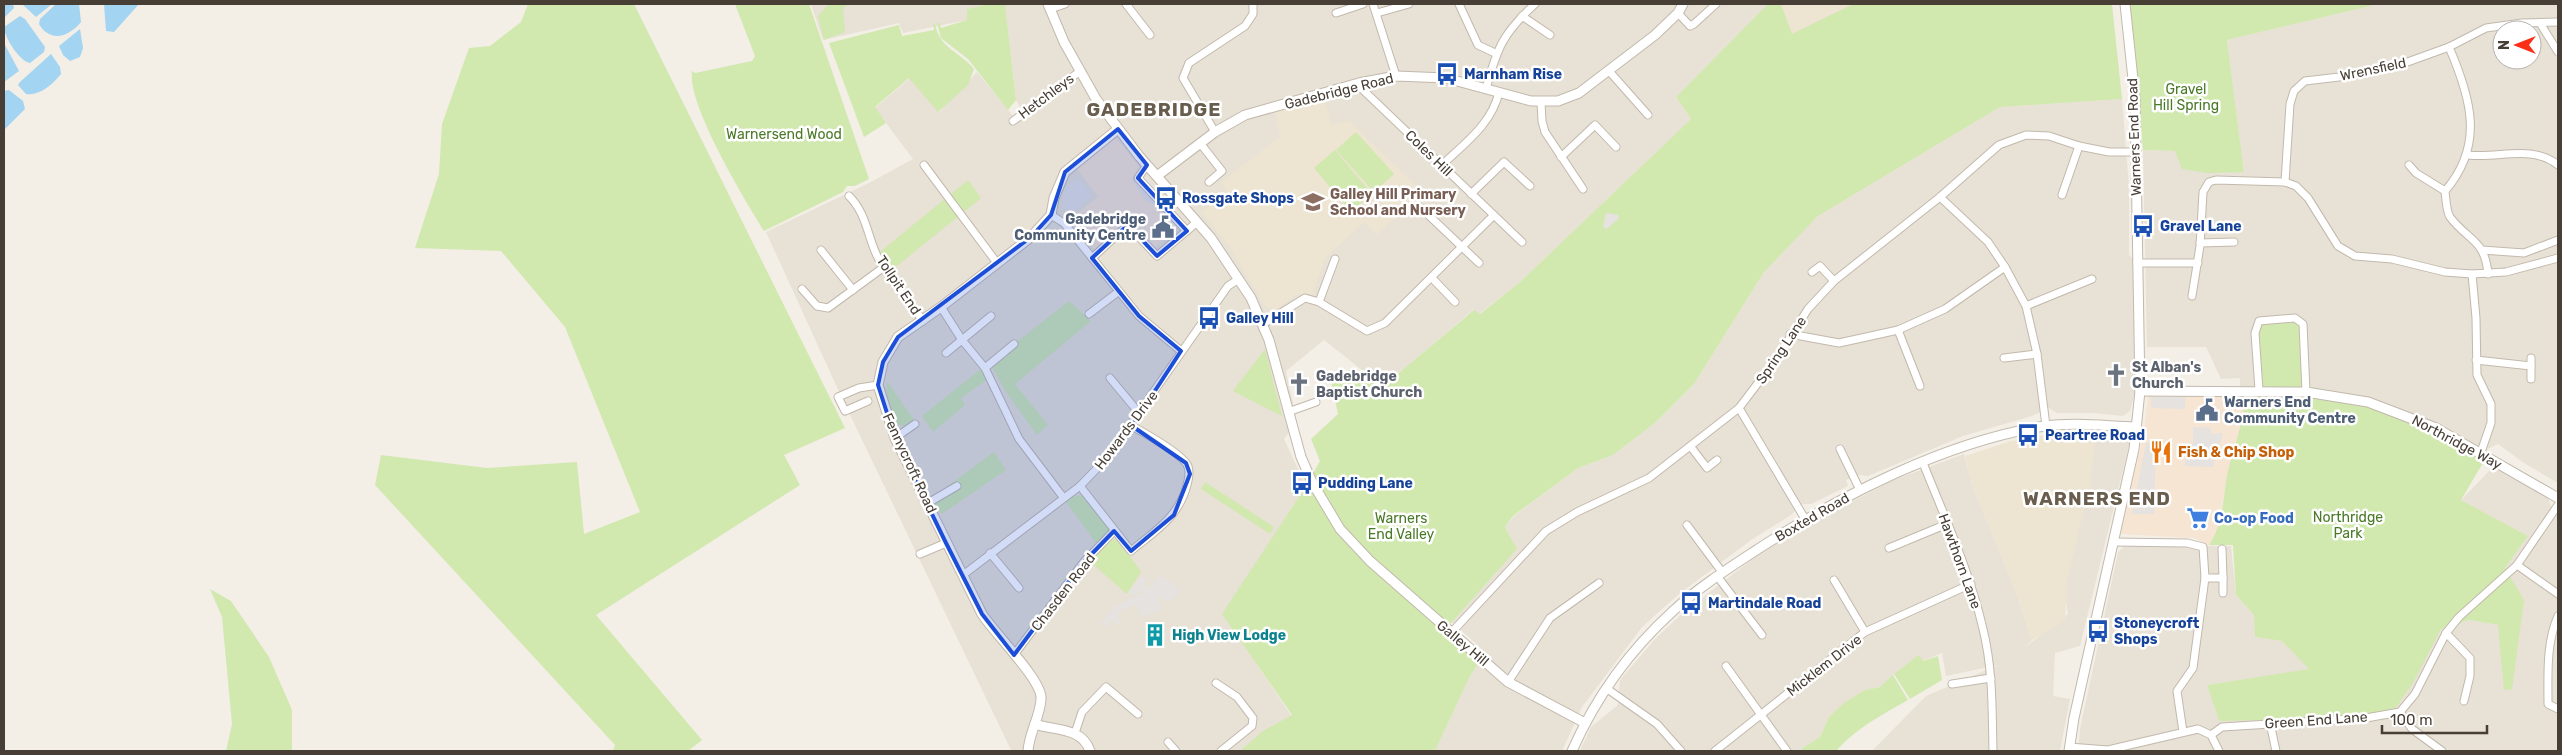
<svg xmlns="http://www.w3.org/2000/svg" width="2562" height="755" font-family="Rubik,sans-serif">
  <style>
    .residential { fill: #e8e1d5; fill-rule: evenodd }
    .commercial { fill: #f6e5d2 }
    .education { fill: #ede4d1 }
    .green { fill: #d1e8af }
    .parking { fill: #e5e2df }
    .water { fill: #a3d4f1 }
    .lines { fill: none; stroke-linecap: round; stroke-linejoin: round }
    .minor-casing { stroke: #c2b9ac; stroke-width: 9 }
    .tertiary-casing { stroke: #c2b9ac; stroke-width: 11 }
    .minor { stroke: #fff; stroke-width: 7 }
    .tertiary { stroke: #fff; stroke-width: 9 }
    .marked { fill: #1d4ed8; fill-opacity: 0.2; stroke: #1d4ed8; stroke-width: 4; stroke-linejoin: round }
    .labels { text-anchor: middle; stroke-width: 5; stroke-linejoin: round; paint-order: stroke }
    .street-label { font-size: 14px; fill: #473f36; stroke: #fff }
    .transit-label { font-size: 14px; font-weight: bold; fill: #164399; stroke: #fff; text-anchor: start }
    .park-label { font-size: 14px; fill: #4a7928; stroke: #fff }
    .education-label { font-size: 14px; font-weight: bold; fill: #785e54; stroke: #fff; text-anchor: start }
    .service-label { font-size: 14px; font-weight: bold; fill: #4e5e75; stroke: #fff; text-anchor: end }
    .worship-label { font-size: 14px; font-weight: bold; fill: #5b616d; stroke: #fff; text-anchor: start }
    .food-label { font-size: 14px; font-weight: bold; fill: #c56008; stroke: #fff; text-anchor: start }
    .shop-label { font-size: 14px; font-weight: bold; fill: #366cbe; stroke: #fff; text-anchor: start }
    .culture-label { font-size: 14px; font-weight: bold; fill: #0d838f; stroke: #fff; text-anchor: start }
    .district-label { font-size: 19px; font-weight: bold; letter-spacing: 1px; fill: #695d4d; stroke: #fff }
  </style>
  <rect width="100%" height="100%" fill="#f3efe7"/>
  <!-- residential -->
  <g class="residential">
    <path d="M811,4h178l-22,5v11l-64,13 -4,-10 -76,17z"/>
    <path d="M1005,4h763l-92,93 15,22 -172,164 -40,31 -6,-4 -68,58 -24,17 -57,-45 -38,31 11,51 -13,17 22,47 -83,128 92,137 -304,-1 -170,-354 -75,-164 105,-50 42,-23 -38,-51 35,-30 29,34 38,-40 37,45 8,-6 -6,-11z"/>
    <path d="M2379,4h179v479l-34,-20 -26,-19 -17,8 -222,-62 -19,1v-13l-19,1 -15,-32h-59l-4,-197 32,1 69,21 -17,-132zM2502,30h30v30h-30z"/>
    <path d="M2122,99l7,88v68l8,8 1,118 -8,30 -7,5 -29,-3h-37l-8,-5 -17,8 -69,20 -95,40 -8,-1 -14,5 2,6 -37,18h-9l-11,11 -40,25 -72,54 -37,33 -60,80 -20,44h-127l34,-73 11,-17 1,-13 -29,-26 65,-73 -12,-22 9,-11 64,-48 35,-13 43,-33 38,-38 70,-112 54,-56 182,-109z"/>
    <path d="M2094,432l38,1 -52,213 -25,7 -2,43 17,3 -10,52h-188l54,-55 72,-31 -52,11 -4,-23 -44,18 -18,16 -15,3 -36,27 -9,20 -19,12 2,2h-223l11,-24 27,-22 2,-25 35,-41 30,-28 30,-23 52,-40 62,-35 65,-33 70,-26 7,29 42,101 19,56 -7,7 43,-33 -5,-31z"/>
    <path d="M2494,466l53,29 4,11 7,5v240h-480l2,-22 38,-177 8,-7 105,1 5,49 18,20 1,22 27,4 28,28 -103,16 12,36 213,-76 9,-16 28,-9 29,5 7,-57 23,-32 -67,-36z"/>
  </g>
  <!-- commercial -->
  <g class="commercial">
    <path d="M1114,136l32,39 -8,7 38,44 -21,22 -26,-27 -35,28 -24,-30 28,-22 -23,-31z"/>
    <path d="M2148,395l97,1 -1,17 -16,61 -11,60 -8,11 -15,-7 -73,-4 23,-102z"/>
  </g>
  <!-- education -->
  <g class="education">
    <path d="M1781,4h72l-61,31z"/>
    <path d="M1325,98l7,27 17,-4 74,71 -46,43 -13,-13 -39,36 -12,36 -17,1 -21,15 -10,-4 -35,-59 -29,-35 27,-20 -7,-10 59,-45 -5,-26z"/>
    <path d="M2086,431l10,1 -6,51 -23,99 -2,39 -33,19 -19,-56 -42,-101 -6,-27 46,-15 54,-9 12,6z"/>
  </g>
  <!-- green -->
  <g class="green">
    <path d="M528,4h106l211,424 -61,27 16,30 -204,130 106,125 -14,11h-75l2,-6 -240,-260 6,-30 106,13 90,-6 7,72 56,-22 -75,-185 -64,-76 -86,-3 24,-74 3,-50 27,-76 21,-2 31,-24z"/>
    <path d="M735,4h74l60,175 -14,7h-8l-4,6 -79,39c-19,-31 -77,-126 -72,-160l3,2 57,-12 3,-5z"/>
    <path d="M829,4h20l-6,4 2,24 -21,8 -6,-24z"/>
    <path d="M989,4h16l11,96 -8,10 -40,-51 -27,-21 -4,-15h3l1,5 26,-8v-11z"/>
    <path d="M1768,4h13l11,30 61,-30h259l10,95 -122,8 -182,109 -54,56 -70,112 -38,38 -43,33 -35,13 -65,48 -8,11 12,22 -72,81 35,31 -11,17 -34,73h-195l23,-20 29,-16 -70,-101 84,-128 14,-25 -9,-22 27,-25 -7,-33 20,-12 31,18 92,-77 6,4 39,-31 172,-164 -15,-22z"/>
    <path d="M2130,4h249l-152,36 17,132 -36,1 -26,-4 -7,-18 -32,-1z"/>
    <path d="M933,24h2c5,25 24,27 39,45l-6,16 -30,27 -29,-34 -34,29 11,16 -22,14 -35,-94 70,-18 3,11 32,-6z"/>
    <path d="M1356,132l38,42 -20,18 -38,-42z"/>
    <path d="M1335,150l37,44 -21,18 -37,-44z"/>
    <path d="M968,180l13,18 -89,72 -12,-18z"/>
    <path d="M1069,301l22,20 -76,63 33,41 -11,10 -31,-43 -16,-29z"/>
    <path d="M2295,318l8,6 3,68 90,19 91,45 -26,44 67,36 -23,32 19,32 -12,89 -8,1 -6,-65 -29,-5 -28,9 -27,52 -21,31 -48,6 -126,3 -12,-36 102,-16 -27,-28 -27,-4 -1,-22 -18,-20 -3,-50h-24c14,-20 14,-46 18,-70 6,-27 17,-52 18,-79l14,-6 -4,-57 4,-12z"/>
    <path d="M1265,349l17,67 -49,-25z"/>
    <path d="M982,368l6,11 -27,19 4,7 -32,27 -11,-16z"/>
    <path d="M887,381l27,39 -10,6 -10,-3c-5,-13 -9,-27 -7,-42z"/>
    <path d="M994,452l12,18 -64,44 -14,-16 13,-7z"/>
    <path d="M1205,482l69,45 -4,7 -69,-45z"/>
    <path d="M1081,495l29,35 -14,13 -32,-44z"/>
    <path d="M1117,538l24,34 -14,22 -38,-33 19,-19z"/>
    <path d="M210,589l21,12 38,56 23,53v41h-66l6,-27 -10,-107z"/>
    <path d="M1919,655l4,6 15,-5 4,24 -32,19 -16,-25z"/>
    <path d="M1893,675l15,25c-26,15 -52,28 -72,51h-33l-2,-2 19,-12 9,-20 15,-14 21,-13 15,-3z"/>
  </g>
  <!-- parking -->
  <g class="parking">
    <path d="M1142,172l34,39 11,20 -4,3 -17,-24 -21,-10 -13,-20z"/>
    <path d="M1078,177l14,19 -20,17 -10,-8 3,-5 -1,-10z"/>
    <path d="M1606,213l12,2 1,3 -12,11 -4,-2z"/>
    <path d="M2151,397h34v12l-34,-1z"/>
    <path d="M2193,427l18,1v6l12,-1 -10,34 -28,-1v-23l8,1z"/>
    <path d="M2146,443h10l-2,71h-22z"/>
    <path d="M1159,575l22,14 -12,14 -11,-7v6l4,8 -21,7 -5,-13 -15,7 -3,4 3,8 -5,1 -1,-4h-4l-6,8 -5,-4 15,-18 27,-13 -2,-3 -8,6 -4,-4 13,-16 7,4 -3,4 4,4z"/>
  </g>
  <!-- water -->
  <g class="water">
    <path d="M4,4h9l1,4 -10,10z"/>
    <path d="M22,4h30l-16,13z"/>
    <path d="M56,4h23l2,18c-12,15 -31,21 -42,2l1,-5z"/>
    <path d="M104,4h35l-25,28 -8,-1z"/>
    <path d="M20,16l5,3 20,28 -1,5 -14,11c-10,-1 -26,-26 -26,-36z"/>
    <path d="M80,29l3,19 -3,9 -10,4 -7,-6 -4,-9z"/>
    <path d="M4,43l15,28 -15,11z"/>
    <path d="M51,54l9,13 1,7c-8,10 -21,22 -35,20l-8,-9 2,-3z"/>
    <path d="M9,90l14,11 2,8 -21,21v-39z"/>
  </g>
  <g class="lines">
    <defs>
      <g id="minor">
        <path d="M1126,4l24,31"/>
        <path d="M1373,4l23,72"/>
        <path d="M1459,4l19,41 17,8"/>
        <path d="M1050,9l15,-5"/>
        <path d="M1336,13l27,-9"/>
        <path d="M1377,13l32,-9"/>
        <path d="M1678,13l12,13 4,-2 22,-20"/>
        <path d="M1522,16l28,19"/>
        <path d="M2540,23l18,29"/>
        <path d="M2449,47c22,51 36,98 -4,144 1,7 1,20 5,26 18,24 35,22 38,57"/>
        <path d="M1609,71l39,44"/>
        <path d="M1359,83l2,5 161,154"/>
        <path d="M1486,89c11,-41 17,-56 49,-85"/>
        <path d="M1541,102l1,19 3,11 38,57"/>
        <path d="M1013,121l66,-49"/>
        <path d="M1215,132l-32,-54 6,-15 56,-37 8,-12v-10"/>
        <path d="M1200,143l22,28 -13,11"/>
        <path d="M2468,155c30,4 64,-11 90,10"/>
        <path d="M1561,157l34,-32 21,22"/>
        <path d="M924,165l73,98"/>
        <path d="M1147,165l-9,13 49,53"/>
        <path d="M1442,165c22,-21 50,-41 57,-73"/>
        <path d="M2409,165l7,8 29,18"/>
        <path d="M2285,182l5,-78 4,-13 11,-10 34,-4 63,-13 47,-17 37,-19 36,-5 36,-1"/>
        <path d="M1471,194l33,-32 26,24"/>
        <path d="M2062,195l17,-49"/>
        <path d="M849,196c18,18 18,40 29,62 12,22 30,42 45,63"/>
        <path d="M1940,197l48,45 17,25 21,39 11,48 9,72"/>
        <path d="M1421,208l58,55"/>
        <path d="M1051,215l13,8 75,93 42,35"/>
        <path d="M2200,243l34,-1"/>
        <path d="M821,250l32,40"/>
        <path d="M2482,250l42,3 34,-13"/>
        <path d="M1092,258l36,-33 29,31 39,-33"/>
        <path d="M2137,263h61"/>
        <path d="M1812,272l8,-6 14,15"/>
        <path d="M2472,274l4,44 1,57 14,29v19l-10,29"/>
        <path d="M1432,278l23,24"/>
        <path d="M802,289l15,17 11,2 56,-41"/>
        <path d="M2192,296l8,-50 3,-54 6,-10 7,-2 69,2 11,4 12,12 30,48 17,10 37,3 53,13 27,2 34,-2 52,-14"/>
        <path d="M1319,302l16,-43"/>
        <path d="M2026,306l66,-27"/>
        <path d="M941,307l21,33 23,28 34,71 44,58"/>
        <path d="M1089,314l29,-22"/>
        <path d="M1263,324l42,-26 14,4 48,29 18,-8 108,-107"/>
        <path d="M1898,330l22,56"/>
        <path d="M1790,334l49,9 59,-13 47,-21 60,-42"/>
        <path d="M946,353l45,-37"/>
        <path d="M2004,358l33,-4"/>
        <path d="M2531,358v21"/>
        <path d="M2476,360l55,6"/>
        <path d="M985,368l29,-24"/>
        <path d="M1110,378l29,35"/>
        <path d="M2259,390l-4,-57 4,-12 36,-3 8,6 3,68"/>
        <path d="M868,401l-23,10 -7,-14 21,-9 19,-3"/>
        <path d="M1739,408l66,111"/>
        <path d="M1288,412l28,-10"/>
        <path d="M895,438l20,-14"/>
        <path d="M1691,447l16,21 10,-8"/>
        <path d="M1840,449l20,41"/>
        <path d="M1923,463c22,55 47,109 60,166 10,40 9,81 10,122"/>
        <path d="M1080,486l51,65c24,-20 48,-34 56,-66 2,-7 4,-16 -1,-22 -10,-13 -40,-29 -54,-37"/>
        <path d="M928,503l29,-17"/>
        <path d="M1687,525l35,47"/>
        <path d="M2113,542l74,1 16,4 2,31 -12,90 -16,23 6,41"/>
        <path d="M1889,548l58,-24"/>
        <path d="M990,553l29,35"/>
        <path d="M920,554l26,-11"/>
        <path d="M2517,565l41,29"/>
        <path d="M963,575l117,-89 27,-28 121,-172 11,-7"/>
        <path d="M1717,576l45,59"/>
        <path d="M2205,578h18l-1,-29"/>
        <path d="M2223,578v15"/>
        <path d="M1834,580l31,52"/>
        <path d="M2558,616c-12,27 -10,59 -10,88l10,5"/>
        <path d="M1451,633l95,-102 31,-19 72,-34 90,-70 38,-50 31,-49 26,-28 106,-84 59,-52 27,-10 23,1 30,10 30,6h26"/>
        <path d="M2446,633l24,25v18l-6,25"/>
        <path d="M1014,655l69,-92 31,-32"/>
        <path d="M1726,666l61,85"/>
        <path d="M1508,682l42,-64 49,-35"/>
        <path d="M1216,683l21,14 16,21 -1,8 -31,25"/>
        <path d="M1952,684l39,-6"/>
        <path d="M1606,688l51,36 24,27"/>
        <path d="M2400,712l12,17 30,22"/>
        <path d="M2270,723l6,28"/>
        <path d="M1075,733l7,-21 24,-25 32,27"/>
        <path d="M2211,735l11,-8 144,-9 34,-6 15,-18 31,-61 13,-16 58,-52 41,-60"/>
        <path d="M1168,742l8,9"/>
        <path d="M2069,747l39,3 90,-21 13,6 8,16"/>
        <path d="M1715,751l150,-119 106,-48"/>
      </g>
      <g id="tertiary">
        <path d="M1048,4l16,38 32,57 43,57 72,82 40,60 18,42 32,117 11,25 28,47 30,32 138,121 77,41"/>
        <path d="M1157,176l58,-44 30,-17 114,-32 37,-7 50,2 85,23h27l21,-8 76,-58 23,-22 5,-9"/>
        <path d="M2140,391l166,1 62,10 68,26 122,70"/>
        <path d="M1035,724c20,7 47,3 55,27"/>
        <path d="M1028,751c1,-18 12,-34 13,-52 2,-18 -47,-66 -59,-85l-87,-176 -17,-53 5,-23 15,-25 43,-30 90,-70 20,-22 3,-17 11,-26 53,-43"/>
        <path d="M1572,751c23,-52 58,-101 101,-140 26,-24 56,-43 85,-62 82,-53 189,-108 287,-123 30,-4 60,0 90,1"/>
        <path d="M2069,751l5,-33 60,-269 6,-58 -5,-293 -10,-94"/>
      </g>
    </defs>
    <!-- minor casing -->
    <use href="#minor" class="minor-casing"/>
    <!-- tertiary casing -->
    <use href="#tertiary" class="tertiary-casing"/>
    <!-- minor -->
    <use href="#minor" class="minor"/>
    <!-- tertiary -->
    <use href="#tertiary" class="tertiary"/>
  </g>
  <!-- marked area -->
  <path class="marked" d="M1118,129l29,36 -9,13 49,53 -30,25 -29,-31 -36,33 47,58 42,35 -49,75 54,37 4,11 -16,41 -43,36 -17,-20 -31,32 -69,92 -32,-41 -36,-71 -51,-105 -17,-53 5,-23 15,-25 133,-100 20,-22 14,-43z"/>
  <!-- icons -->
  <defs>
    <symbol id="bus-bare" viewBox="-9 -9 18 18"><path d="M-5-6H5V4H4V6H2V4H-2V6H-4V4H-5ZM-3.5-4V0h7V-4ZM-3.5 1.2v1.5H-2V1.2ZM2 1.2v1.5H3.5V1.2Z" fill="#1a4fb4" stroke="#fff" stroke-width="2.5" paint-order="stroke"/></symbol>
    <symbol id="school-bare" viewBox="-9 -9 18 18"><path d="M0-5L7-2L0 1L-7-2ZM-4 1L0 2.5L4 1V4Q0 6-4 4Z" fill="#8d6e63" stroke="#fff" stroke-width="2.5" paint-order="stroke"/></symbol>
    <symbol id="civic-bare" viewBox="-9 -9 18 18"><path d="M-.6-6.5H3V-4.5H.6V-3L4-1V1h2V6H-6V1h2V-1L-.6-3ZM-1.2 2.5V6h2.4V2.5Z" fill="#5c6f8a" stroke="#fff" stroke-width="2.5" paint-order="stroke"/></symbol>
    <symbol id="church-bare" viewBox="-9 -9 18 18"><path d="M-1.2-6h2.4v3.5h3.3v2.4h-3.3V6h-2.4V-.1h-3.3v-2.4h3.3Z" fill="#6b7280" stroke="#fff" stroke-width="2.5" paint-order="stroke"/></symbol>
    <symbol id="restaurant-bare" viewBox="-9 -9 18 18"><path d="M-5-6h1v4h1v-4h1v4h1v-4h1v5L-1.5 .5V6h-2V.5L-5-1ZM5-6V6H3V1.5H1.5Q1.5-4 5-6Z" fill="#e8710a" stroke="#fff" stroke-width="2.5" paint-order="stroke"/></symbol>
    <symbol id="supermarket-bare" viewBox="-9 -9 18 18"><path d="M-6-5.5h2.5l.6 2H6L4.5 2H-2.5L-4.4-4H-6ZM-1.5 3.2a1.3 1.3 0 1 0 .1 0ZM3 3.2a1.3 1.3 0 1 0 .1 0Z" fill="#3f7fe0" stroke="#fff" stroke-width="2.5" paint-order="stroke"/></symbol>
    <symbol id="building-bare" viewBox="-9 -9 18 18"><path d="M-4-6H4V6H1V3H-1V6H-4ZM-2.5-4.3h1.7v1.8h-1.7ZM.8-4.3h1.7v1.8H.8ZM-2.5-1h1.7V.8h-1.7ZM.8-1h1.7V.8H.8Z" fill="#0f9aa8" stroke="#fff" stroke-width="2.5" paint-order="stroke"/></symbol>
  </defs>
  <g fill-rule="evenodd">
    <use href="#bus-bare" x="1431" y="58" width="32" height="32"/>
    <use href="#bus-bare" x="1150" y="182" width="32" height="32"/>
    <use href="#school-bare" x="1297" y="186" width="32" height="32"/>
    <use href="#bus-bare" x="2127" y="210" width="32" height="32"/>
    <use href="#civic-bare" x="1147" y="211" width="32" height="32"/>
    <use href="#bus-bare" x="1193" y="302" width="32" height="32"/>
    <use href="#church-bare" x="2100" y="359" width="32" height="32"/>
    <use href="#church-bare" x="1283" y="368" width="32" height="32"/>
    <use href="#civic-bare" x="2191" y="394" width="32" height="32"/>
    <use href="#bus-bare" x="2012" y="419" width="32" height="32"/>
    <use href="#restaurant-bare" x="2145" y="436" width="32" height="32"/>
    <use href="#bus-bare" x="1286" y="467" width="32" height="32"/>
    <use href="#supermarket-bare" x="2182" y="502" width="32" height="32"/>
    <use href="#bus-bare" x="1675" y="587" width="32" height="32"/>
    <use href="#bus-bare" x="2082" y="615" width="32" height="32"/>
    <use href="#building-bare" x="1139" y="619" width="32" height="32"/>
  </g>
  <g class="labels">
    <!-- street labels -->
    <g class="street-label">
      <text transform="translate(2373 69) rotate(-12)" y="5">Wrensfield</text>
      <text transform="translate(1339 91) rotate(-14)" y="5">Gadebridge Road</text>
      <text transform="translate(1046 96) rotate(-37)" y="5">Hetchleys</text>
      <text transform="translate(2134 137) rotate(-92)" y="5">Warners End Road</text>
      <text transform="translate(1429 153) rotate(44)" y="5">Coles Hill</text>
      <text transform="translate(899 285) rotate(56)" y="5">Tollpit End</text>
      <text transform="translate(1781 350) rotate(-56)" y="5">Spring Lane</text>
      <text transform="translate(1126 430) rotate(-53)" y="5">Howards Drive</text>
      <text transform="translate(2457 442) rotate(28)" y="5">Northridge Way</text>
      <text transform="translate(910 463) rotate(65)" y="5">Fennycroft Road</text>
      <text transform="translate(1812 517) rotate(-30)" y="5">Boxted Road</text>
      <text transform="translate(1960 561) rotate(70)" y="5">Hawthorn Lane</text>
      <text transform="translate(1063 592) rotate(-52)" y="5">Chasden Road</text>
      <text transform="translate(1463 643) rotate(40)" y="5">Galley Hill</text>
      <text transform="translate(1824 665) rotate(-38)" y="5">Micklem Drive</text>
      <text transform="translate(2316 720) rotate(-4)" y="5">Green End Lane</text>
    </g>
    <!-- transit labels -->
    <g class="transit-label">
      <text x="1464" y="79">Marnham Rise</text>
      <text x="1182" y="203">Rossgate Shops</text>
      <text x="2160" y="231">Gravel Lane</text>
      <text x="1226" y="323">Galley Hill</text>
      <text x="2045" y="440">Peartree Road</text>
      <text x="1318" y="488">Pudding Lane</text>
      <text x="1708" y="608">Martindale Road</text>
      <text x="2114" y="628">Stoneycroft<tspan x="2114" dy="16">Shops</tspan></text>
    </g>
    <!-- park labels -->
    <g class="park-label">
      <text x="2186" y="94">Gravel<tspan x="2186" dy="16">Hill Spring</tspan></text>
      <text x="784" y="139">Warnersend Wood</text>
      <text x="2348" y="522">Northridge<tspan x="2348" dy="16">Park</tspan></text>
      <text x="1401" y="523">Warners<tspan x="1401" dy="16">End Valley</tspan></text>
    </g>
    <!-- education labels -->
    <g class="education-label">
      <text x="1330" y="199">Galley Hill Primary<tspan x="1330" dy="16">School and Nursery</tspan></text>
    </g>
    <!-- service labels -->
    <g class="service-label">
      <text x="1146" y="224">Gadebridge<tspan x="1146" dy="16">Community Centre</tspan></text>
      <text x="2224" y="407" text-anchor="start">Warners End<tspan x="2224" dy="16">Community Centre</tspan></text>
    </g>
    <!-- worship labels -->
    <g class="worship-label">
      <text x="2132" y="372">St Alban's<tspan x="2132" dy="16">Church</tspan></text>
      <text x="1316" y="381">Gadebridge<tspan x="1316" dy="16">Baptist Church</tspan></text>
    </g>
    <!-- food labels -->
    <g class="food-label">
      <text x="2178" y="457">Fish &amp; Chip Shop</text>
    </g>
    <!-- shop labels -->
    <g class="shop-label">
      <text x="2214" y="523">Co-op Food</text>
    </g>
    <!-- culture labels -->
    <g class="culture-label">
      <text x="1172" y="640">High View Lodge</text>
    </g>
    <!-- district labels -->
    <g class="district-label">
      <text x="1154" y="116">GADEBRIDGE</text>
      <text x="2097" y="505">WARNERS END</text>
    </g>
  </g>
  <!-- border -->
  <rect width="2562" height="755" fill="none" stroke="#473f36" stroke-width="10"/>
  <!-- north arrow -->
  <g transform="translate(2517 45) rotate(270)"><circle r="24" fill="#ffffff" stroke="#b5b2af"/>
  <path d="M0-4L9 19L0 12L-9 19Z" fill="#fb2f16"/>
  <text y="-8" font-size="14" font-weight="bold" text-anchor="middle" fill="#473f36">N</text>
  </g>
  <!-- scale -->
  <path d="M2382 725v8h105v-8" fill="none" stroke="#473f36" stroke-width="2.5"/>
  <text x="2390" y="725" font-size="15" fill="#473f36" stroke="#ffffff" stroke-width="4" paint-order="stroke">100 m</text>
</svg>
